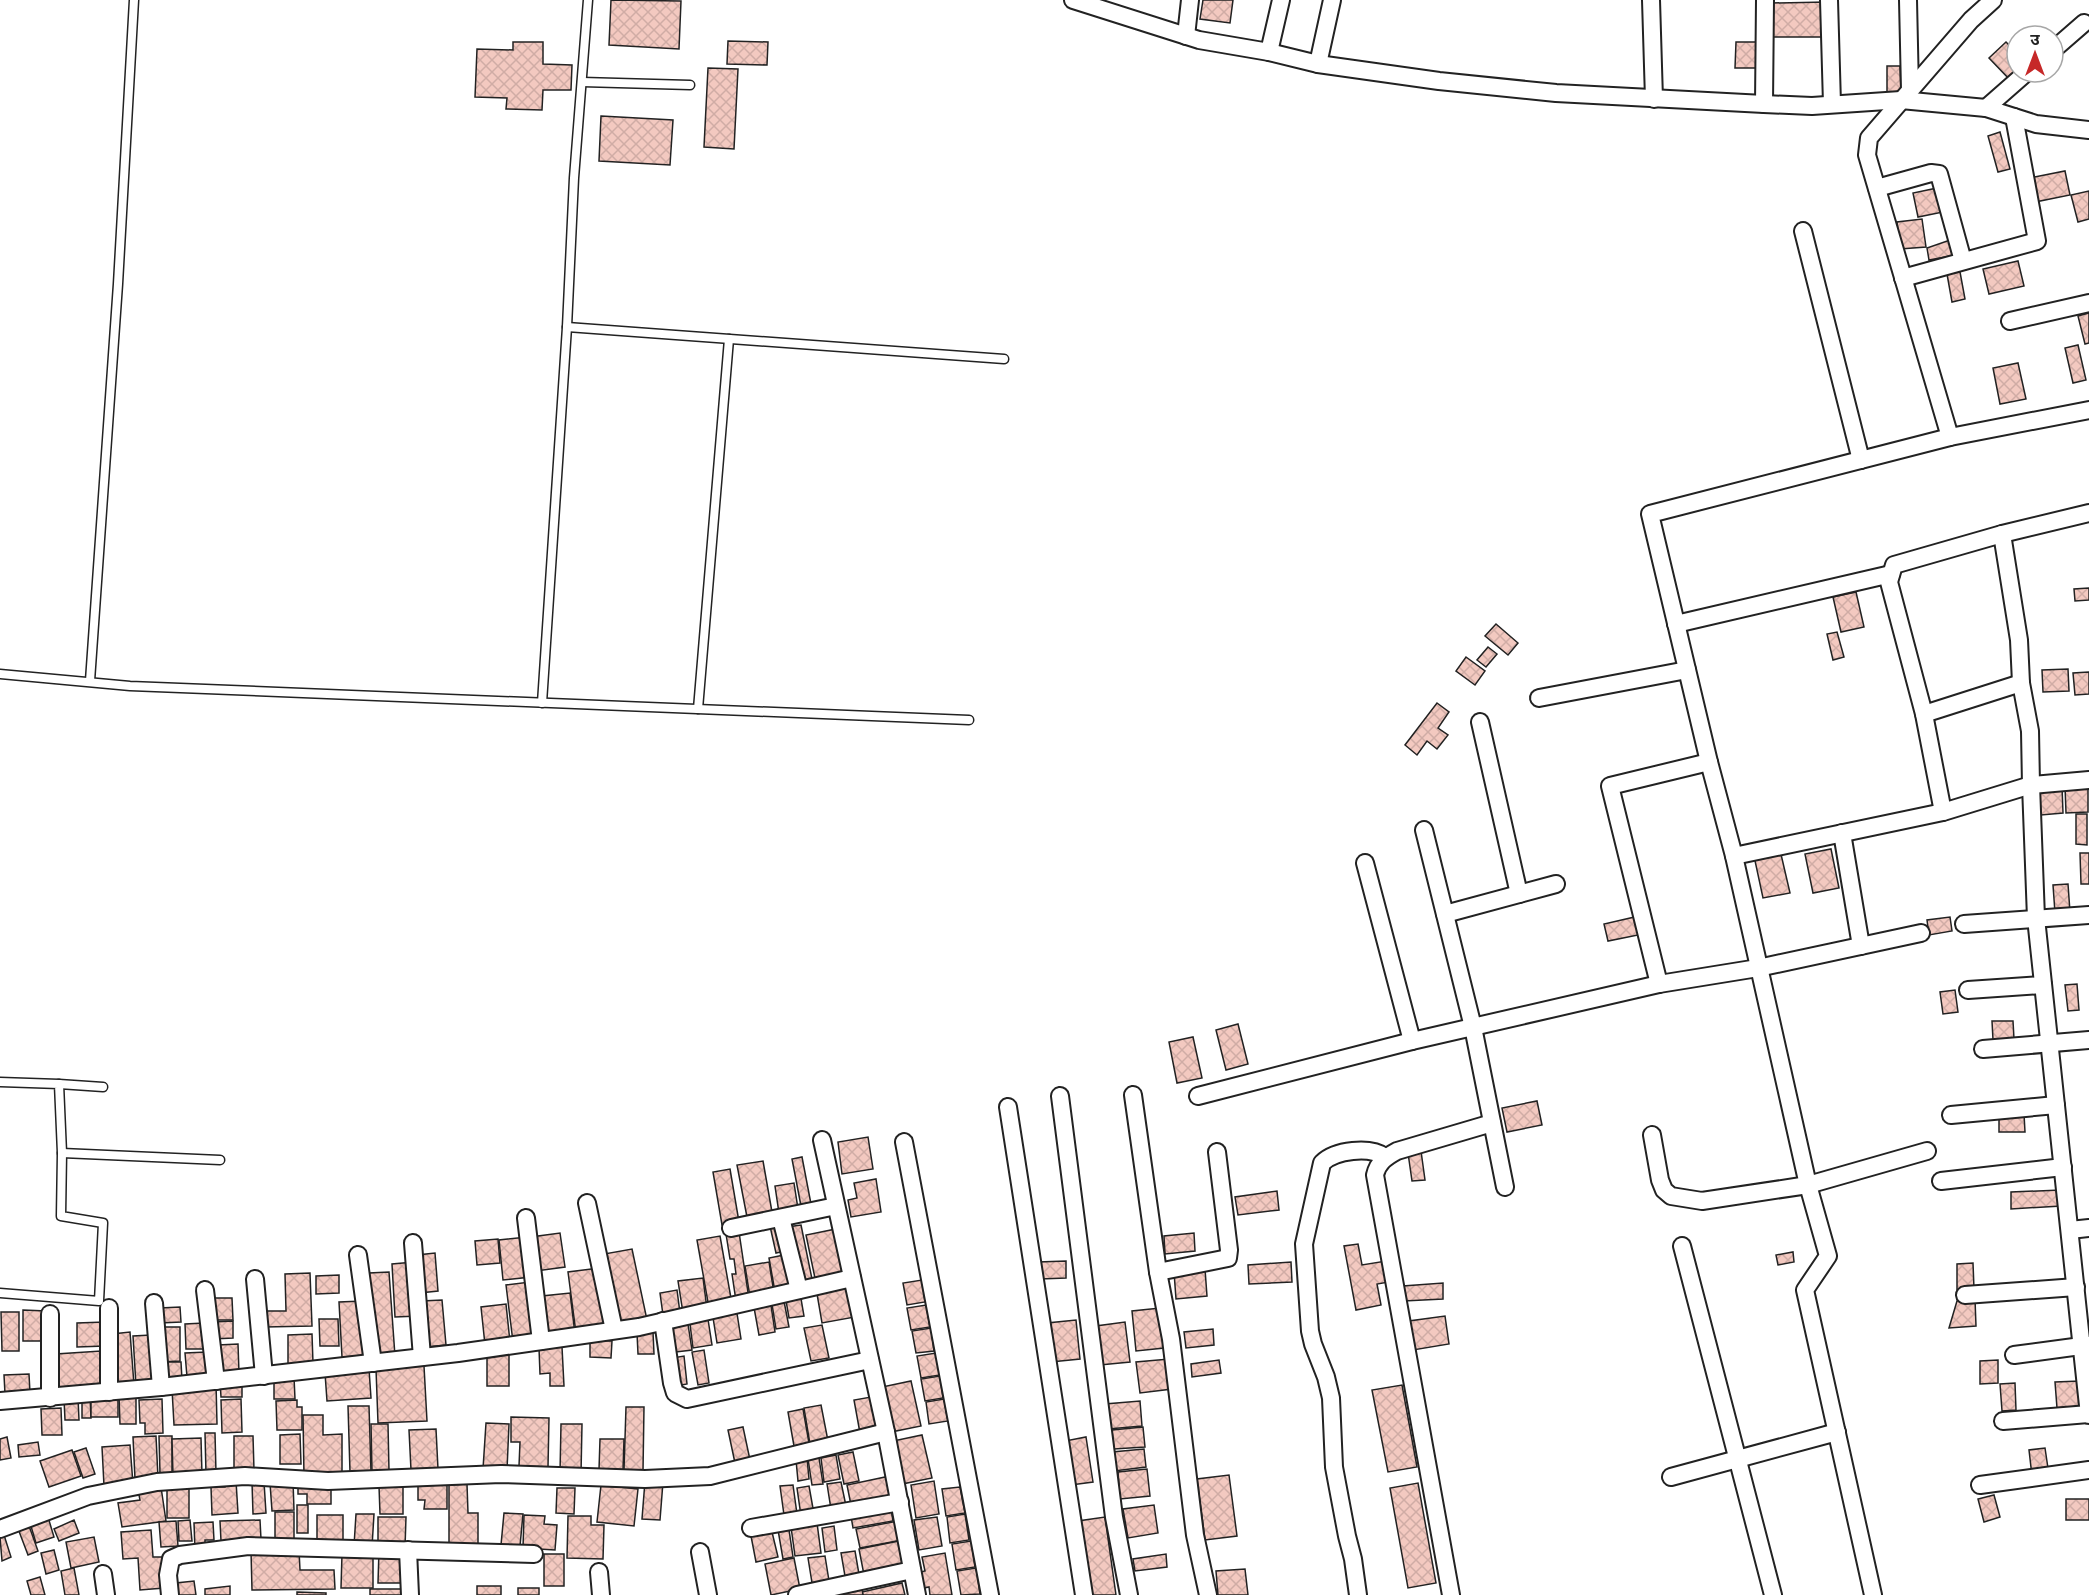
<svg xmlns="http://www.w3.org/2000/svg" width="2089" height="1595" font-family="Roboto,'Noto Sans Devanagari',sans-serif">
  <style>
    .building { fill: url(#building-cross-hatch); stroke: #222; stroke-width: 1.5 }
    .lines { fill: none; stroke-linecap: round; stroke-linejoin: round }
    .service-casing { stroke: #222; stroke-width: 11 }
    .minor-casing { stroke: #222; stroke-width: 20 }
    .service { stroke: #fff; stroke-width: 8 }
    .minor { stroke: #fff; stroke-width: 16 }
  </style>
  <defs>
    <pattern id="building-cross-hatch" width="8" height="8" patternUnits="userSpaceOnUse" patternTransform="scale(1.5)"><rect width="8" height="8" fill="#f3c9c0"/><path d="M0 0l8 8M0 8l8-8" fill="none" stroke="#d0aca5"/></pattern>
  </defs>
  <rect width="100%" height="100%" fill="#fff"/>
  <!-- building -->
  <g class="building">
    <path d="M611,0l70,1 -2,48 -70,-4z"/>
    <path d="M1203,0h30l-3,23 -30,-4z"/>
    <path d="M1826,2v35h-54v-34z"/>
    <path d="M728,41l40,1 -1,23 -40,-1z"/>
    <path d="M513,42h30v22l29,1 -1,25h-28l-1,20 -36,-1 1,-11 -32,-1 2,-48 36,1z"/>
    <path d="M1736,42h25v26h-26z"/>
    <path d="M2006,42l11,11v19l-4,11 -24,-25z"/>
    <path d="M1887,66h13l1,28h-14z"/>
    <path d="M708,68l30,1 -4,80 -30,-2z"/>
    <path d="M601,116l72,4 -3,45 -71,-4z"/>
    <path d="M2000,132l10,37 -12,3 -10,-36z"/>
    <path d="M2065,171l5,24 -35,7 -5,-24z"/>
    <path d="M1942,187l6,24 -30,6 -5,-24z"/>
    <path d="M2089,191v28l-11,3 -7,-27z"/>
    <path d="M1922,219l4,28 -26,2 -3,-27z"/>
    <path d="M1953,239l3,16 -27,5 -2,-12z"/>
    <path d="M2018,261l6,25 -35,8 -6,-25z"/>
    <path d="M1960,272l5,27 -13,3 -5,-28z"/>
    <path d="M2089,313v30l-4,1 -7,-28z"/>
    <path d="M2078,345l8,35 -13,3 -8,-35z"/>
    <path d="M2018,363l8,36 -26,5 -7,-36z"/>
    <path d="M2089,588v12l-14,1 -1,-12z"/>
    <path d="M1856,592l8,35 -23,5 -8,-35z"/>
    <path d="M1496,624l22,19 -10,12 -23,-19z"/>
    <path d="M1837,632l7,25 -11,3 -6,-26z"/>
    <path d="M1488,647l9,7 -11,13 -9,-7z"/>
    <path d="M1466,657l19,14 -10,14 -19,-14z"/>
    <path d="M2068,669l1,22 -26,1 -1,-22z"/>
    <path d="M2089,672v22l-14,1 -2,-22z"/>
    <path d="M1437,703l12,9 -11,16 10,7 -11,14 -10,-8 -10,14 -12,-10z"/>
    <path d="M2088,785v27l-22,1 -1,-27z"/>
    <path d="M2062,786l1,27 -22,2 -2,-28z"/>
    <path d="M2076,814h11v31l-11,-1z"/>
    <path d="M1831,849l8,39 -26,5 -8,-39z"/>
    <path d="M1780,850l10,43 -27,5 -9,-42z"/>
    <path d="M2080,853h9v31h-8z"/>
    <path d="M2068,884l2,28 -15,1 -2,-28z"/>
    <path d="M1639,916l4,18 -35,7 -4,-17z"/>
    <path d="M1950,917l2,14 -23,4 -2,-15z"/>
    <path d="M2077,984l2,26 -11,1 -3,-26z"/>
    <path d="M1955,990l3,22 -15,2 -3,-22z"/>
    <path d="M1992,1021h21l1,18 -21,1z"/>
    <path d="M1238,1024l10,40 -22,6 -10,-40z"/>
    <path d="M1193,1037l9,41 -25,5 -8,-41z"/>
    <path d="M1537,1101l5,24 -35,7 -5,-24z"/>
    <path d="M1999,1114h25l1,18h-26z"/>
    <path d="M868,1137l5,32 -31,5 -4,-32z"/>
    <path d="M1421,1151l4,29 -13,1 -4,-28z"/>
    <path d="M802,1157l9,47 -10,2 -9,-47z"/>
    <path d="M763,1161l9,51 -25,5 -10,-52z"/>
    <path d="M730,1169l9,53 -17,3 -9,-53z"/>
    <path d="M876,1179l5,33 -30,5 -3,-17 9,-2 -3,-15z"/>
    <path d="M794,1183l4,26 -19,4 -4,-27z"/>
    <path d="M2060,1190l1,16 -50,3v-17z"/>
    <path d="M1277,1191l2,19 -41,5 -3,-18z"/>
    <path d="M780,1224l5,27 -9,2 -6,-27z"/>
    <path d="M801,1225l12,59 -14,3 -12,-60z"/>
    <path d="M836,1229l10,49 -30,5 -10,-48z"/>
    <path d="M739,1232l10,67 -13,2 -4,-27h4l-2,-15h-4l-4,-25z"/>
    <path d="M560,1233l5,34 -29,4 -5,-34z"/>
    <path d="M1194,1233l1,18 -30,3 -1,-18z"/>
    <path d="M720,1236l12,68 -23,4 -12,-68z"/>
    <path d="M527,1237l4,40 -28,3 -4,-40z"/>
    <path d="M498,1239l2,24 -23,2 -2,-24z"/>
    <path d="M1358,1244l4,21 24,-4 3,21 -12,2 4,21 -25,5 -12,-64z"/>
    <path d="M632,1249l15,71 -28,6 -15,-72z"/>
    <path d="M1793,1252l1,10 -16,3 -2,-10z"/>
    <path d="M435,1253l3,38 -18,2 -3,-38z"/>
    <path d="M789,1254l7,34 -21,4 -6,-34z"/>
    <path d="M1066,1261v17l-26,1 -2,-17z"/>
    <path d="M414,1262l4,54 -23,1 -3,-53z"/>
    <path d="M769,1262l5,31 -24,4 -5,-31z"/>
    <path d="M1291,1262l1,20 -43,2 -1,-19z"/>
    <path d="M1973,1263l1,26 -17,1v-26z"/>
    <path d="M599,1268l8,61 -31,4 -8,-61z"/>
    <path d="M1205,1269l2,27 -31,3 -2,-27z"/>
    <path d="M389,1272l6,84 -21,2 -5,-85z"/>
    <path d="M310,1273l2,53 -47,1 -1,-16h22l-1,-37z"/>
    <path d="M339,1275v18l-23,1v-18z"/>
    <path d="M703,1278l4,31 -24,4 -5,-32z"/>
    <path d="M922,1280l3,22 -18,3 -4,-22z"/>
    <path d="M530,1282l7,57 -24,3 -7,-57z"/>
    <path d="M849,1282l6,35 -33,6 -6,-35z"/>
    <path d="M1443,1283v16l-39,2 -1,-15z"/>
    <path d="M677,1290l3,23 -17,2 -3,-22z"/>
    <path d="M570,1293l5,41 -28,3 -5,-41z"/>
    <path d="M800,1293l4,23 -15,2 -4,-23z"/>
    <path d="M783,1296l6,31 -13,2 -5,-31z"/>
    <path d="M210,1298h22l1,22h-22z"/>
    <path d="M770,1299l5,33 -16,3 -6,-33z"/>
    <path d="M1975,1299l1,27 -27,2 8,-27z"/>
    <path d="M442,1300l4,45 -20,2 -4,-46z"/>
    <path d="M363,1301l2,55 -23,1 -3,-55z"/>
    <path d="M506,1304l4,38 -25,3 -4,-38z"/>
    <path d="M926,1305l4,22 -19,3 -4,-22z"/>
    <path d="M180,1307l1,15 -21,1v-15z"/>
    <path d="M736,1307l5,32 -24,4 -5,-32z"/>
    <path d="M1160,1308l4,40 -28,3 -4,-40z"/>
    <path d="M23,1310l23,1 -1,30h-22z"/>
    <path d="M1,1312h18v39h-17z"/>
    <path d="M707,1313l5,32 -19,3 -4,-32z"/>
    <path d="M1445,1316l4,28 -36,6 -4,-29z"/>
    <path d="M687,1318l5,32 -16,2 -6,-31z"/>
    <path d="M319,1319h19l1,27h-19z"/>
    <path d="M1076,1320l4,39 -29,3 -4,-39z"/>
    <path d="M233,1321v17l-20,1v-17z"/>
    <path d="M105,1322v24l-28,1v-24z"/>
    <path d="M1125,1322l5,40 -30,3 -4,-39z"/>
    <path d="M204,1323l1,26h-19l-1,-25z"/>
    <path d="M822,1325l7,33 -18,3 -7,-33z"/>
    <path d="M160,1327h20v34l-19,1z"/>
    <path d="M931,1328l3,23 -18,2 -4,-22z"/>
    <path d="M1213,1329l1,16 -28,3 -2,-16z"/>
    <path d="M130,1332l4,53 -22,1v-52z"/>
    <path d="M653,1332l1,22h-16l-1,-21z"/>
    <path d="M312,1334l1,29 -25,1v-29z"/>
    <path d="M151,1335l4,49 -19,2 -3,-50z"/>
    <path d="M590,1340l22,1 -1,17 -21,-1z"/>
    <path d="M238,1344l1,29h-20l-1,-28z"/>
    <path d="M562,1347l2,39h-14v-13l-10,1 -1,-26z"/>
    <path d="M704,1350l5,33 -11,2 -6,-33z"/>
    <path d="M101,1351l2,36 -45,2 -2,-35z"/>
    <path d="M509,1351v35h-22v-34z"/>
    <path d="M207,1352l1,24 -21,1 -2,-24z"/>
    <path d="M936,1353l4,22 -19,3 -4,-22z"/>
    <path d="M684,1356l3,28 -11,2 -4,-28z"/>
    <path d="M1169,1359l3,30 -32,4 -4,-31z"/>
    <path d="M1219,1360l2,13 -29,4 -1,-13z"/>
    <path d="M1998,1360v23l-18,1v-23z"/>
    <path d="M161,1362h20l1,18 -20,1z"/>
    <path d="M424,1366l3,55 -49,2 -2,-54z"/>
    <path d="M369,1369l2,29 -44,3 -2,-28z"/>
    <path d="M29,1374l1,19 -25,1 -1,-19z"/>
    <path d="M940,1376l3,22 -18,3 -4,-22z"/>
    <path d="M274,1377h20l1,22h-21z"/>
    <path d="M242,1380v17h-21l-1,-16z"/>
    <path d="M911,1381l10,45 -30,6 -9,-45z"/>
    <path d="M2080,1381l1,25 -24,2 -2,-26z"/>
    <path d="M216,1383l1,41 -43,1 -2,-36z"/>
    <path d="M2015,1383l1,27 -14,1 -2,-27z"/>
    <path d="M1402,1385l15,82 -29,5 -16,-82z"/>
    <path d="M82,1396h8l1,22h-9z"/>
    <path d="M119,1396h17v28h-16z"/>
    <rect x="91" y="1397" width="27" height="20"/>
    <path d="M871,1397l5,33 -16,3 -6,-33z"/>
    <path d="M78,1398l1,22h-14l-1,-21z"/>
    <path d="M162,1399l1,34 -18,1v-11h-5l-1,-23z"/>
    <path d="M241,1399l1,33 -20,1 -1,-33z"/>
    <path d="M944,1399l4,22 -19,3 -3,-22z"/>
    <path d="M297,1400v7h5v23h-25l-1,-29z"/>
    <path d="M1140,1401l2,25 -34,3 -3,-25z"/>
    <path d="M821,1405l7,36 -18,3 -6,-36z"/>
    <path d="M348,1406h21l2,66h-21z"/>
    <path d="M626,1407h18l-1,64 -19,-1z"/>
    <path d="M61,1408l1,27h-20l-1,-26z"/>
    <path d="M803,1409l6,34 -15,3 -6,-34z"/>
    <path d="M303,1415h20v20l19,-1v43h-38z"/>
    <path d="M511,1417l38,1 -1,49 -29,-1 1,-24h-9z"/>
    <path d="M486,1423l23,1 -2,46 -24,-1z"/>
    <path d="M371,1424h17l1,47 -17,1z"/>
    <path d="M561,1424h21l-1,50 -21,-1z"/>
    <path d="M743,1427l7,33 -15,3 -7,-33z"/>
    <path d="M1143,1427l2,20 -31,2 -2,-19z"/>
    <path d="M436,1429l2,40 -27,1 -2,-40z"/>
    <path d="M205,1433h10l1,40 -10,1z"/>
    <path d="M300,1434l1,30h-21v-29z"/>
    <path d="M922,1435l10,43 -30,6 -9,-43z"/>
    <path d="M156,1436l2,42 -23,1 -2,-42z"/>
    <path d="M159,1436h13v37l-12,1z"/>
    <path d="M234,1436h19l1,34h-20z"/>
    <path d="M7,1437l4,21 -11,2v-21z"/>
    <path d="M1086,1437l7,45 -22,3 -6,-44z"/>
    <path d="M201,1438l1,37 -29,1 -1,-37z"/>
    <path d="M600,1439h24l-1,32 -24,-1z"/>
    <path d="M38,1442l2,13 -21,2 -1,-12z"/>
    <path d="M130,1445l3,39 -29,2 -2,-39z"/>
    <path d="M86,1448l9,26 -12,4 -9,-26z"/>
    <path d="M2045,1448l4,27 -17,1 -3,-26z"/>
    <path d="M1144,1449l2,18 -32,4 -2,-19z"/>
    <path d="M72,1450l9,26 -32,11 -9,-26z"/>
    <path d="M853,1452l6,29 -15,3 -6,-29z"/>
    <path d="M836,1455l4,24 -16,3 -3,-24z"/>
    <path d="M807,1458l2,21 -11,2 -2,-21z"/>
    <path d="M819,1458l4,26 -11,1 -4,-26z"/>
    <path d="M1147,1469l3,27 -30,3 -2,-27z"/>
    <path d="M1229,1475l8,61 -32,4 -8,-61z"/>
    <path d="M890,1476l4,20 -43,9 -4,-20z"/>
    <path d="M418,1478h29v31h-23l1,-9h-7z"/>
    <path d="M236,1481l2,32 -26,2 -1,-28h14v-5z"/>
    <path d="M293,1481l1,29 -22,1 -2,-28z"/>
    <path d="M645,1481l18,1 -3,38 -18,-1z"/>
    <path d="M934,1481l5,33 -23,4 -5,-33z"/>
    <path d="M252,1482h12l2,31 -13,1z"/>
    <path d="M841,1482l5,24 -15,3 -4,-25z"/>
    <path d="M1418,1483l18,100 -28,5 -18,-100z"/>
    <rect x="167" y="1484" width="22" height="34"/>
    <path d="M298,1484h33v20h-24v-10h-9z"/>
    <path d="M467,1484l1,29h10v31h-29v-59z"/>
    <path d="M601,1485l37,4 -4,37 -37,-4z"/>
    <path d="M793,1485l4,29 -13,1 -4,-29z"/>
    <path d="M379,1486h24v28h-23z"/>
    <path d="M809,1486l5,28 -13,2 -4,-28z"/>
    <path d="M161,1487l5,34 -44,6 -4,-24 22,-3 -2,-10z"/>
    <path d="M960,1487l5,26 -19,3 -4,-27z"/>
    <path d="M557,1488h18l-1,26 -18,-1z"/>
    <path d="M1994,1495l6,22 -16,5 -6,-23z"/>
    <rect x="2066" y="1499" width="23" height="21"/>
    <rect x="297" y="1505" width="11" height="28"/>
    <path d="M1154,1505l4,28 -30,5 -5,-29z"/>
    <path d="M891,1509l2,12 -40,7 -2,-12z"/>
    <rect x="275" y="1512" width="19" height="29"/>
    <path d="M504,1513l19,1 -3,32 -19,-1z"/>
    <path d="M356,1514h18l-2,33 -18,-1z"/>
    <path d="M965,1514l4,26 -19,3 -3,-26z"/>
    <rect x="317" y="1515" width="26" height="29"/>
    <path d="M524,1515l21,1 -1,8 13,1 -2,25 -32,-2z"/>
    <path d="M568,1516h23v9h13l-1,34 -36,-1z"/>
    <path d="M48,1517l6,20 -18,6 -6,-20z"/>
    <path d="M378,1517h28l-1,31h-27z"/>
    <path d="M937,1517l5,29 -23,4 -5,-30z"/>
    <path d="M1105,1517l11,78h-28l-10,-74z"/>
    <path d="M74,1520l5,13 -20,8 -5,-12z"/>
    <path d="M190,1520l2,21h-13l-1,-20z"/>
    <path d="M260,1520l1,19 -40,2 -1,-20z"/>
    <path d="M176,1521l2,25 -17,1 -2,-25z"/>
    <path d="M898,1521l4,19 -42,8 -4,-19z"/>
    <path d="M213,1522l1,18h-9v9l-10,1 -1,-27z"/>
    <path d="M28,1523l10,28 -10,4 -11,-29z"/>
    <path d="M788,1523l5,34 -10,2 -6,-35z"/>
    <path d="M817,1523l4,30 -26,3 -4,-29z"/>
    <path d="M834,1526l3,24 -12,2 -3,-24z"/>
    <path d="M151,1530l2,27h9l2,31 -24,2 -2,-32 -15,1 -2,-27z"/>
    <path d="M772,1532l6,25 -22,5 -5,-26z"/>
    <path d="M4,1535l7,22 -9,4 -2,-24z"/>
    <path d="M94,1537l5,25 -28,6 -5,-26z"/>
    <path d="M899,1541l5,27 -40,7 -5,-26z"/>
    <path d="M971,1541l4,26 -19,3 -4,-26z"/>
    <path d="M54,1550l5,20 -13,4 -5,-21z"/>
    <path d="M299,1550l1,20h34l1,19 -83,1 -1,-39z"/>
    <path d="M379,1550h26v33h-27z"/>
    <path d="M855,1551l5,29 -14,2 -5,-29z"/>
    <path d="M945,1553l7,42h-22l-1,-8 -10,2 -3,-16 9,-2 -3,-14z"/>
    <path d="M342,1554l31,1v33h-32z"/>
    <rect x="544" y="1554" width="20" height="32"/>
    <path d="M1166,1554l1,13 -32,4 -2,-12z"/>
    <path d="M825,1556l5,31 -17,2 -5,-31z"/>
    <path d="M794,1558l6,31 -29,6 -6,-31z"/>
    <path d="M74,1568l5,27h-14l-4,-24z"/>
    <path d="M976,1568l4,26 -19,1 -4,-24z"/>
    <path d="M1245,1569l3,26h-30l-2,-24z"/>
    <path d="M40,1577l5,18h-14l-4,-14z"/>
    <path d="M194,1581l2,14h-19l-1,-12z"/>
    <path d="M902,1583l3,12h-42l-1,-3z"/>
    <path d="M230,1586v9h-25v-6z"/>
    <rect x="477" y="1586" width="24" height="9"/>
    <rect x="518" y="1588" width="21" height="7"/>
    <rect x="370" y="1589" width="34" height="6"/>
    <path d="M862,1589l1,6h-21l-1,-3z"/>
    <path d="M297,1592l29,1v2h-29z"/>
  </g>
  <g class="lines">
    <defs>
      <g id="service">
        <path d="M582,82l108,3"/>
        <path d="M567,327l437,32"/>
        <path d="M0,674l130,12 839,34"/>
        <path d="M90,681l28,-397 16,-284"/>
        <path d="M542,703l25,-376 7,-149 14,-178"/>
        <path d="M698,709l31,-370"/>
        <path d="M0,1082l59,2 3,69 -1,63 42,7 -4,78 -99,-8"/>
        <path d="M59,1084l44,3"/>
        <path d="M62,1153l158,7"/>
      </g>
      <g id="minor">
        <path d="M1073,0l126,40 70,12 49,12 121,17 117,12 208,11 48,2 89,-6 85,8 50,16 53,6"/>
        <path d="M1651,0l3,99"/>
        <path d="M1829,0l3,104"/>
        <path d="M1908,0l2,90"/>
        <path d="M1186,36l4,-36"/>
        <path d="M2053,50l31,-27"/>
        <path d="M1269,52l12,-52"/>
        <path d="M1318,64l14,-64"/>
        <path d="M1764,104l1,-104"/>
        <path d="M1986,108l41,-36"/>
        <path d="M1877,188l54,-15 8,1 24,87"/>
        <path d="M1803,231l58,229"/>
        <path d="M1903,278l134,-37 -23,-124"/>
        <path d="M2010,321l79,-18"/>
        <path d="M1950,437l-83,-282 2,-17 102,-118 22,-20"/>
        <path d="M2002,534l17,106 2,43 9,48 1,54 5,133 53,497"/>
        <path d="M1676,624l215,-50"/>
        <path d="M1539,698l148,-28"/>
        <path d="M1924,714l97,-31"/>
        <path d="M1480,722l39,172"/>
        <path d="M1943,812l-19,-98 -35,-132 5,-17 108,-31 87,-21"/>
        <path d="M1424,830l49,197 32,160"/>
        <path d="M1842,833l19,113"/>
        <path d="M1734,856l209,-44 88,-27 58,-5"/>
        <path d="M1365,863l47,178"/>
        <path d="M1445,914l111,-30"/>
        <path d="M1964,924l125,-9"/>
        <path d="M1659,984l-49,-198 99,-24"/>
        <path d="M1968,990l75,-5"/>
        <path d="M1983,1049l106,-9"/>
        <path d="M1133,1095l25,177 13,67 24,196 13,60"/>
        <path d="M1060,1096l54,421 15,78"/>
        <path d="M1198,1096l214,-55 247,-57 99,-16 163,-35"/>
        <path d="M1008,1107l76,488"/>
        <path d="M1951,1115l105,-10"/>
        <path d="M1652,1135l8,45 4,10 7,6 31,5 106,-16 119,-34"/>
        <path d="M822,1140l64,292 31,163"/>
        <path d="M904,1142l86,453"/>
        <path d="M1941,1181l122,-14"/>
        <path d="M587,1203l27,127"/>
        <path d="M526,1218l15,123"/>
        <path d="M781,1218l18,72"/>
        <path d="M731,1228l105,-22"/>
        <path d="M2070,1230l19,-2"/>
        <path d="M413,1243l9,114"/>
        <path d="M1682,1246l91,349"/>
        <path d="M358,1255l15,108"/>
        <path d="M1158,1272l70,-14 1,-8 -12,-98"/>
        <path d="M255,1279l9,97"/>
        <path d="M205,1290l11,91"/>
        <path d="M1965,1295l111,-8"/>
        <path d="M154,1303l7,84"/>
        <path d="M663,1321l9,62 3,10 12,6 183,-39"/>
        <path d="M2014,1355l75,-10"/>
        <path d="M109,1392v-84"/>
        <path d="M50,1398v-84"/>
        <path d="M0,1401l161,-14 297,-34 181,-26 213,-49"/>
        <path d="M2003,1421l86,-7"/>
        <path d="M1671,1477l166,-45"/>
        <path d="M1980,1485l109,-15"/>
        <path d="M751,1528l149,-26"/>
        <path d="M0,1529l88,-33 69,-14 88,-6 83,5 173,-7 144,5 65,-3 176,-44"/>
        <path d="M408,1550l2,45"/>
        <path d="M700,1552l8,43"/>
        <path d="M599,1572l2,23"/>
        <path d="M103,1574l3,21"/>
        <path d="M170,1595l-2,-20 3,-16 9,-4 68,-9 286,8"/>
        <path d="M797,1595l115,-25"/>
        <path d="M1358,1595l-5,-36 -6,-23 -13,-69 -3,-69 -5,-21 -13,-33 -3,-13 -6,-87 18,-81c13,-13 48,-17 63,-6"/>
        <path d="M1451,1595l-76,-420c3,-13 11,-18 22,-24l95,-28"/>
        <path d="M1873,1595l-68,-305 23,-34 -20,-71 -74,-329 -25,-94 -59,-248 300,-77 139,-27"/>
      </g>
    </defs>
    <!-- service casing -->
    <use href="#service" class="service-casing"/>
    <!-- minor casing -->
    <use href="#minor" class="minor-casing"/>
    <!-- service -->
    <use href="#service" class="service"/>
    <!-- minor -->
    <use href="#minor" class="minor"/>
  </g>
  <!-- north arrow -->
  <g transform="translate(2035 54)"><circle r="28" fill="#ffffff" stroke="#a7a7a7" stroke-width="1.5"/>
  <path d="M0-4.5L10 22L0 15L-10 22Z" fill="#c62828"/>
  <text y="-9" font-size="16" font-weight="bold" text-anchor="middle" fill="#222222">उ</text>
  </g>
</svg>
